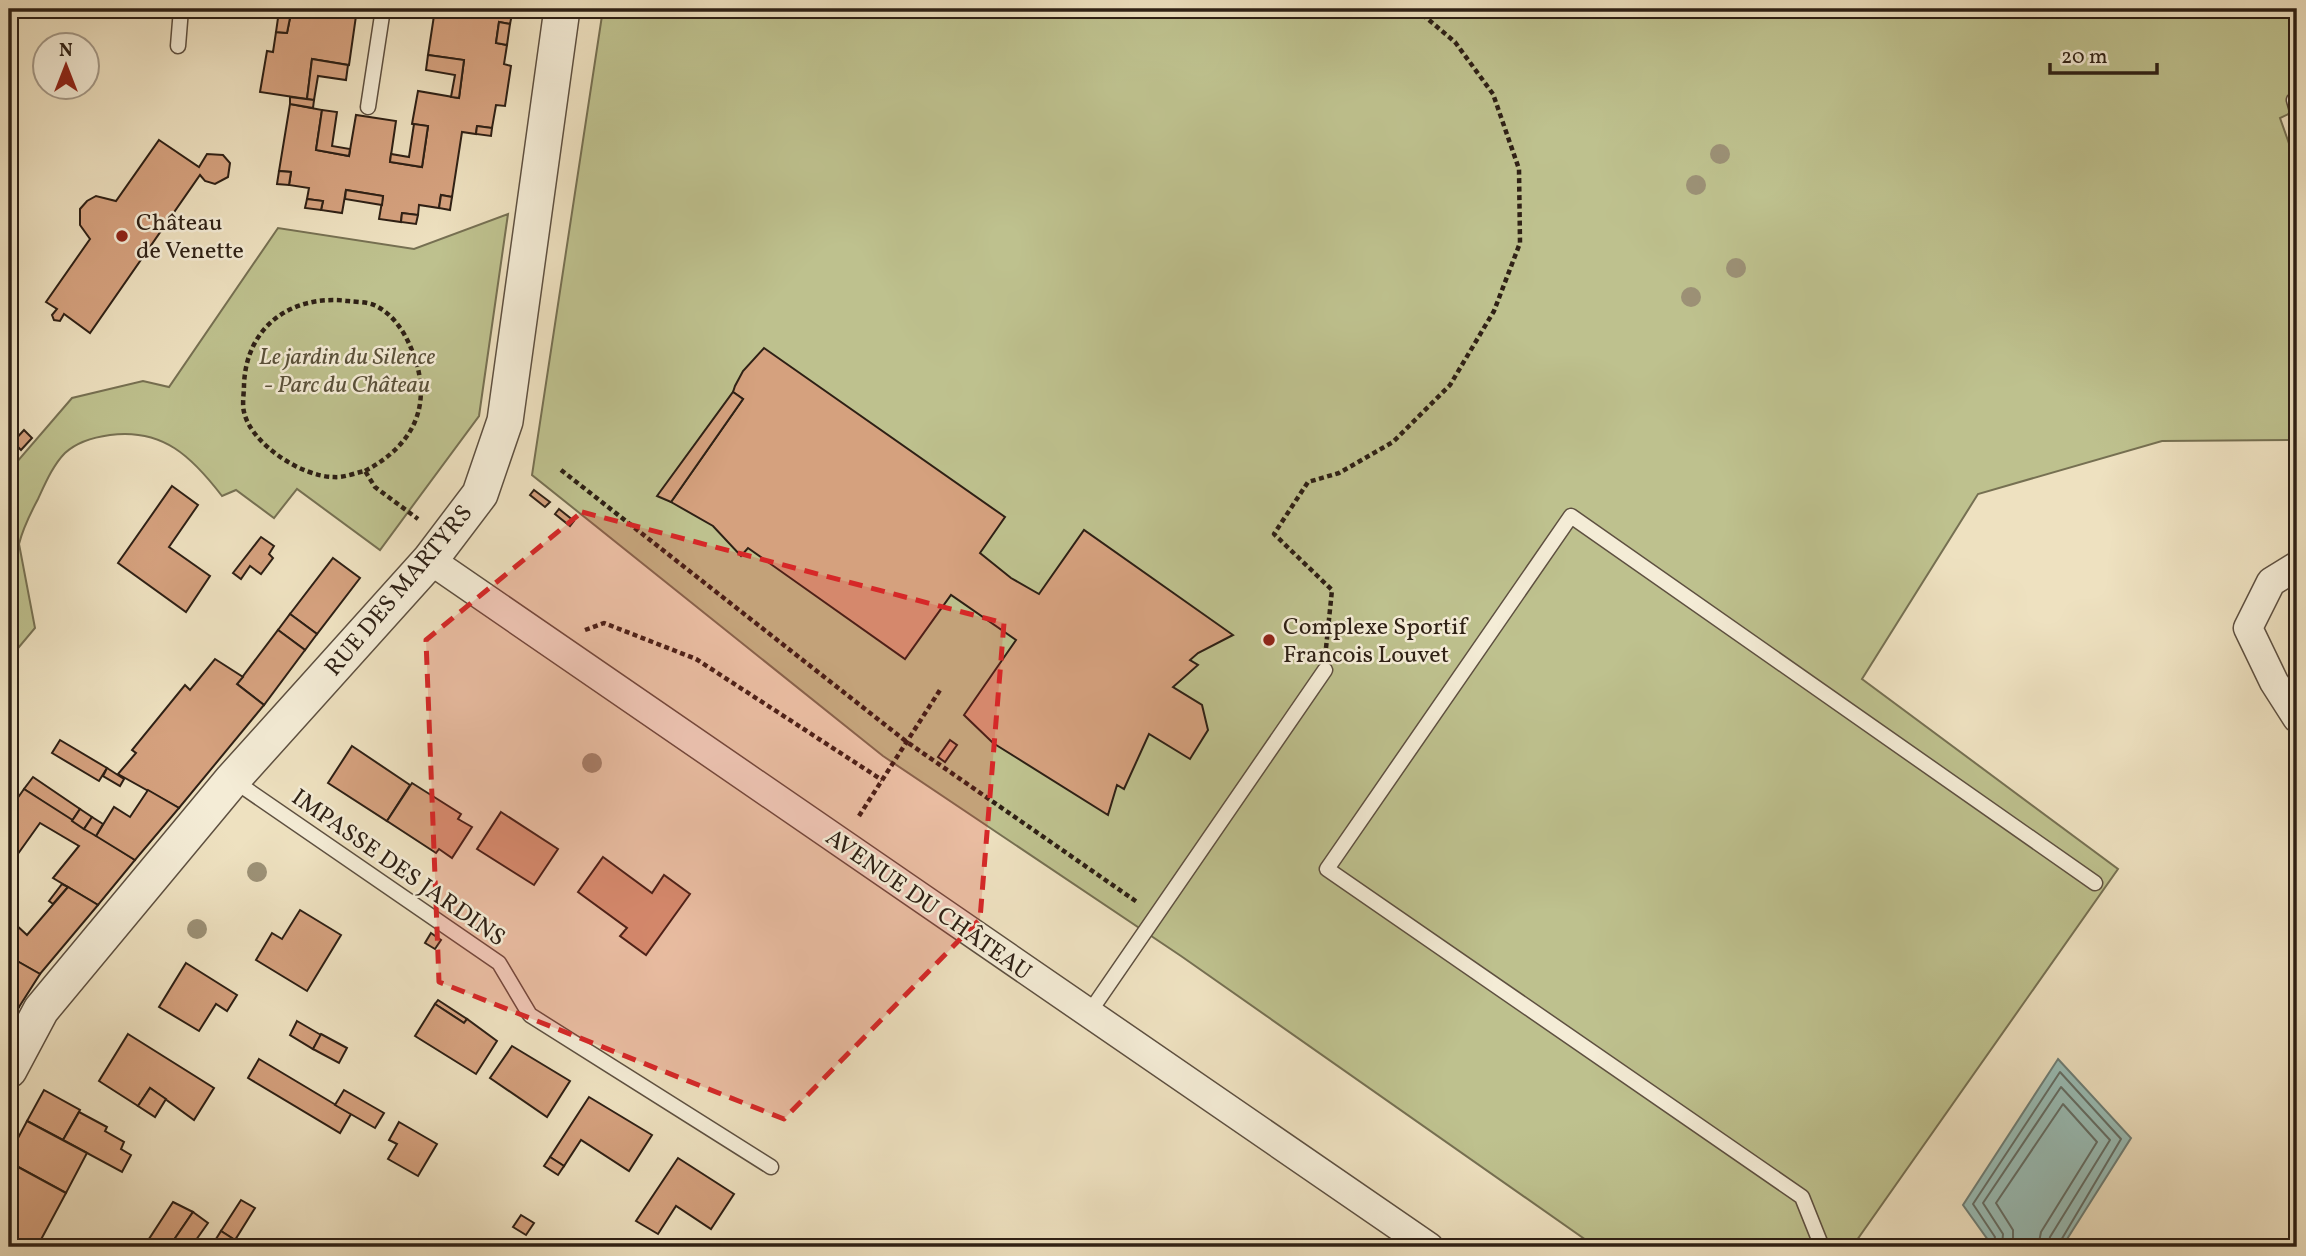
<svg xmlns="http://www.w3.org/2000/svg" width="2306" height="1256" font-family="Vollkorn,serif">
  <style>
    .green { fill: #bec18e; stroke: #767052; stroke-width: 2 }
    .water { fill: #99bdb6; stroke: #6e7e76; stroke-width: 2 }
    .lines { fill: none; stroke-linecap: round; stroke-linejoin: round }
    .shore { stroke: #646e66; stroke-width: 2 }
    .building { fill: #d5a17e; stroke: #2e2015; stroke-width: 2 }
    .service-casing { stroke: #5e5040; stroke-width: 17 }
    .minor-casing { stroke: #5e5040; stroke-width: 31 }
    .tertiary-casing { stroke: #5e5040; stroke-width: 38 }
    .path { stroke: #2e2015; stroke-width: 4.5; stroke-dasharray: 5 3.5; stroke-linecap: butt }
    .service { stroke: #f4ecd6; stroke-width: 14 }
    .minor { stroke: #f4ecd6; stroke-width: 28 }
    .tertiary { stroke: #f4ecd6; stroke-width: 35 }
    .tree { fill: #9c9176 }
    .marked { fill: #d62828; fill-opacity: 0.2; stroke: #d62828; stroke-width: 5; stroke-dasharray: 14 9; stroke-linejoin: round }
    .poi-dot { fill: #8f2418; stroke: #f4ecd6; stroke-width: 2.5 }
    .labels { text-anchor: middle; stroke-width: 5; stroke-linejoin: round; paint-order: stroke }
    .poi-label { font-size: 24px; fill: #2e2015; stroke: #f4ecd6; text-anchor: start }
    .park-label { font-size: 24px; font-style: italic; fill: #595039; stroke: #f4ecd6 }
    .street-label { font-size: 24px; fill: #2e2015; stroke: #f4ecd6 }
  </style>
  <rect width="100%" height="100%" fill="#eee1c0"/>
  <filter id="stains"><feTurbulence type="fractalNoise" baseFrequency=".00286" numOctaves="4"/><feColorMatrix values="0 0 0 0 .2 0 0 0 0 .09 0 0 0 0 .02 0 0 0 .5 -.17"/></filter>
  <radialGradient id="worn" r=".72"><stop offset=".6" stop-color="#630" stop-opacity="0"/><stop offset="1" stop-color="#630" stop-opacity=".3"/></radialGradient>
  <!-- green -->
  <g class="green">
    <path d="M603,9h1694v101l-17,8 17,48v274l-135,1 -184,53 -116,185 256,190 -266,378h-256l-415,-291 -298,-200 -351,-281z"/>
    <path d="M508,214l-29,202 -99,134 -83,-61 -23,29 -38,-28 -14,6c-30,-39 -59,-68 -112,-61 -15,2 -33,7 -45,18 -12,12 -20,31 -27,46 -8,15 -15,29 -19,45l16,84 -26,31v-188l63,-73 71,-17 26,6 109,-159 136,21z"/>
  </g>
  <!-- water -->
  <path class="water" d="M2058,1059l73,79 -69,109h-80l6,-7 -25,-35z"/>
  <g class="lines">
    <!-- shore -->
    <g class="shore">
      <path d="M1992,1247l3,-10 -22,-33 87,-132 61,67 -64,108"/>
      <path d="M2002,1247l1,-13 -20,-31 78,-116 49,53 -60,97 -2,10"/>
      <path d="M2013,1247v-17l-17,-27 67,-99 34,38 -56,90 -3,15"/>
    </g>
  </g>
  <!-- building -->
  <g class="building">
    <path d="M279,9h78l-8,56 -37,-6 -5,40 -47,-7 7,-41 6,1 3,-20 11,1 4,-20z"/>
    <path d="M435,9h78l-3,15 -11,-2 -3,21 11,2 -3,19 7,2 -6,40 -9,-1 -4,23 -15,-2 -1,8 -14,-2 -10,65 -11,-2 -2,13 -20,-3 -1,10 -16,-2 -1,9 -22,-3 4,-23 -37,-6 -4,23 -21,-3 2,-9 -16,-2 2,-11 -20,-3 2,-13 -12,-1 11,-67 32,6 -6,40 33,6 7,-41 40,6 -6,41 32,5 6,-41 -16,-2 6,-33 41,7 5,-38 -36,-5z"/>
    <path d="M279,11l12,2 -4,20 -11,-1z"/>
    <path d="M499,22l11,2 -3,21 -11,-2z"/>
    <path d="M428,55l36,5 -5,38 -8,-1 4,-22 -29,-5z"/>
    <path d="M312,59l36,6 -2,15 -28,-4 -4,24 -7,-1z"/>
    <path d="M290,97l24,3 -1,8 -23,-4z"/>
    <path d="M322,110l15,2 -5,34 18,3 -1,7 -33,-6z"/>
    <path d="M414,124l14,2 -6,41 -32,-5 1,-8 18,3z"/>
    <path d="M477,126l15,2 -1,8 -15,-2z"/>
    <path d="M159,140l40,27 8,-13 16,1 7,8 -2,14 -13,7 -10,-3 -5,-6 -110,158 -26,-19 -4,7 -6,-1 -2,-5 5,-6 -11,-7 44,-63 -10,-14v-16l7,-8 9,-5 20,5z"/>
    <path d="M279,171l12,1 -2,13 -12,-1z"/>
    <path d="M346,190l37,6 -1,9 -37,-6z"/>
    <path d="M441,195l11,2 -2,13 -11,-2z"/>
    <path d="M307,199l16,2 -2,9 -16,-2z"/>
    <path d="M402,213l16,2 -2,9 -15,-2z"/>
    <path d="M764,348l241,169 -25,36 31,25 28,16 45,-64 149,105 -35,18 -8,7 8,5 -25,22 29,18 6,25 -18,29 -41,-25 -25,55 -7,-4 -9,30 -115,-72 -29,-28 52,-75 -65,-45 -46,64 -157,-111 -7,8 -28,-30 -42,-24 72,-103 -10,-7 2,-6 8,-15z"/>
    <path d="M733,392l10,7 -72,103 -14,-6z"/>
    <path d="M24,430l8,8 -11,12 -8,-8z"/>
    <path d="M172,486l26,19 -29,42 41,29 -24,36 -68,-49z"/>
    <path d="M534,490l16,12 -5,5 -15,-12z"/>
    <path d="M559,509l15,12 -4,5 -15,-12z"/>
    <path d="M261,537l13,9 -5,8 4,4 -12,16 -11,-8 -9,13 -8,-6z"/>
    <path d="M333,558l27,20 -43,56 -27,-20z"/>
    <path d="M290,614l27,20 -12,16 -27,-20z"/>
    <path d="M278,630l27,20 -41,55 -27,-21z"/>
    <path d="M215,659l28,18 -6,7 27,21 -85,103 -61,-34 18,-21 -4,-3 53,-65 5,5z"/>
    <path d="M60,740l47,28 -8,13 -47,-28z"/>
    <path d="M950,740l7,5 -12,17 -7,-5z"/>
    <path d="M352,746l58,39 -23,36 -59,-38z"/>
    <path d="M107,768l17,11 -4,7 -17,-10z"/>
    <path d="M33,777l47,32 -8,12 -48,-32z"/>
    <path d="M412,783l49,31 -3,5 14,8 -20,31 -13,-9 -3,4 -49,-32z"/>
    <path d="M24,789l111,71 -37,45 -45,-27 26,-32 -39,-23 -25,35 -6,-4v-50l3,2z"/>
    <path d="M148,790l31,18 -44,52 -39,-24 18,-29 16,10z"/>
    <path d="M80,809l12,8 -8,12 -12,-8z"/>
    <path d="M501,812l57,37 -24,36 -57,-36z"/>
    <path d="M92,817l11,7 -7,12 -12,-7z"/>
    <path d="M603,857l49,36 12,-18 26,19 -44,61 -26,-19 7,-8 -49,-36z"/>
    <path d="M62,884l6,3 -15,17 -4,-3z"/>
    <path d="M68,887l30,18 -58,69 -30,-17 -1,-28 5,-6 13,12z"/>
    <path d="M300,910l41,25 -34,56 -51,-31 16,-27 10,6z"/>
    <path d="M431,933l10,7 -6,9 -10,-6z"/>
    <path d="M10,957l30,17 -21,33 -10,-6z"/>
    <path d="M186,963l51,32 -10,16 -11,-7 -17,27 -40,-24z"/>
    <path d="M438,1000l29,19 -3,4 -29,-19z"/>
    <path d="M9,1001l10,6 -10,17z"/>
    <path d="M435,1004l29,19 3,-4 30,22 -21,33 -61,-38z"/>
    <path d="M297,1021l24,14 -8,14 -23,-14z"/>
    <path d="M128,1034l86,54 -20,32 -44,-32 -12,18 -39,-25z"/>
    <path d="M321,1034l26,14 -8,15 -26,-14z"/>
    <path d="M512,1046l58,35 -23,36 -57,-39z"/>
    <path d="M259,1059l92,55 -11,19 -92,-55z"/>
    <path d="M150,1088l16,11 -11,18 -17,-11z"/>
    <path d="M44,1090l36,20 -17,30 -36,-19z"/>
    <path d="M344,1090l40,23 -9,15 -40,-23z"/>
    <path d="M589,1097l63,38 -23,36 -48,-31 -17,26 -14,-9z"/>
    <path d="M79,1112l28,15 -2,4 19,11 -3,7 10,6 -9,17 -59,-32z"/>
    <path d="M27,1121l60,32 -21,40 -57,-31v-7z"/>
    <path d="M399,1122l38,22 -19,32 -30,-17 9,-15 -8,-4z"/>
    <path d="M550,1157l14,9 -6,9 -14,-9z"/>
    <path d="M678,1158l56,36 -23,35 -35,-23 -18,28 -22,-13z"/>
    <path d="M9,1162l57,31 -29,54 -28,-10z"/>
    <path d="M241,1200l14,8 -20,32 -14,-9z"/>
    <path d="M173,1202l20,10 -24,35h-5l-15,-8z"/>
    <path d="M193,1212l15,11 -17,24h-22z"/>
    <path d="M521,1215l13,8 -8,12 -13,-8z"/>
    <path d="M221,1231l14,9 -4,7h-20z"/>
    <path d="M149,1239l15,8h-20z"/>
  </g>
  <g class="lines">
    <defs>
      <g id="service">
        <path d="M178,46l3,-37"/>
        <path d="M2294,100l3,11"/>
        <path d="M368,107l15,-98"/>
        <path d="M233,780l266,183 31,52 241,152"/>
        <path d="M1089,1013l236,-343"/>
        <path d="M1822,1247l-20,-50 -475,-328 244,-353 524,367"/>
      </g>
      <g id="minor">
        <path d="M430,560l999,687"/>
        <path d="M2297,566l-26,16 -23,46 26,54 23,36"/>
      </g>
      <path id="tertiary" d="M9,1070l32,-60 191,-230 198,-220 50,-66 25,-73 57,-412"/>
    </defs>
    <!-- service casing -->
    <use href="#service" class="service-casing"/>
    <!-- minor casing -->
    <use href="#minor" class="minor-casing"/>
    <!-- tertiary casing -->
    <use href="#tertiary" class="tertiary-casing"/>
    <!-- path -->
    <g class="path">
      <path d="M561,470l346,272 230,160"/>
      <path d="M365,471c51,-27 69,-69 46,-123 -7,-17 -19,-35 -37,-43 -7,-3 -18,-3 -26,-4 -56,-7 -102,25 -104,84 0,8 -2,19 0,27 7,32 58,65 90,65 9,1 21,-4 31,-6l10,16 43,32"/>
      <path d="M585,630l19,-7 92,36 186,121"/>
      <path d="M1326,648l6,-58 -58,-56 34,-52 31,-9 54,-31 57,-57 44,-74 26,-68 -1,-74 -26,-75 -38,-52 -39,-33"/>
      <path d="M859,816l81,-126"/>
    </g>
    <!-- service -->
    <use href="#service" class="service"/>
    <!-- minor -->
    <use href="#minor" class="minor"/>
    <!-- tertiary -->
    <use href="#tertiary" class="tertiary"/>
  </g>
  <!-- trees -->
  <g class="tree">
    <circle cx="1720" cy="154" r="10"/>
    <circle cx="1696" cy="185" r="10"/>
    <circle cx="1736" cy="268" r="10"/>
    <circle cx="1691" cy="297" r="10"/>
    <circle cx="592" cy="763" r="10"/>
    <circle cx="257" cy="872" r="10"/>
    <circle cx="197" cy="929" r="10"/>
  </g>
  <!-- marked area -->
  <path class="marked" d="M582,512l422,111 -24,296 -196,200 -345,-137 -13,-342z"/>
  <!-- markers -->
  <g class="poi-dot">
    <circle cx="122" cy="236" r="7"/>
    <circle cx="1269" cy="640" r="7"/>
  </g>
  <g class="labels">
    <!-- poi labels -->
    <g class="poi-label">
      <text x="136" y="230">Château<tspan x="136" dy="28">de Venette</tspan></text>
      <text x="1283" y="634">Complexe Sportif<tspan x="1283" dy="28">Francois Louvet</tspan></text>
    </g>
    <!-- park labels -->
    <g class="park-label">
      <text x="347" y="364">Le jardin du Silence<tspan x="347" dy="28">- Parc du Château</tspan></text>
    </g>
    <!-- street labels -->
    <g class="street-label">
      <text transform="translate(398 590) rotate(-50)" y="8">RUE DES MARTYRS</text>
      <text transform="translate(399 867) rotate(35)" y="8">IMPASSE DES JARDINS</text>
      <text transform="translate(929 904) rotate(35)" y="8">AVENUE DU CHÂTEAU</text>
    </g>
  </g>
  <!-- margin -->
  <rect width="2306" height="1256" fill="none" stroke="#eee1c0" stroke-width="35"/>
  <rect x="10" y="10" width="2285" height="1235" fill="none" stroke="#2e2015" stroke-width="3.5"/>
  <rect x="18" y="18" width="2271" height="1221" fill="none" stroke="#2e2015" stroke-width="2"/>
  <!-- north arrow -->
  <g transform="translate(66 66)"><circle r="33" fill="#f4ecd6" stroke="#a59a89" stroke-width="2"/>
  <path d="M0-5L12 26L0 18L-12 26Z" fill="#8f2418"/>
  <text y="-10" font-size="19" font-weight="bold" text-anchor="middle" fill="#2e2015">N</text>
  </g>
  <!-- scale -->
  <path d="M2050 63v10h107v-10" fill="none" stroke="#2e2015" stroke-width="3.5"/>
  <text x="2061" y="63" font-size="21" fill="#2e2015" stroke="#f4ecd6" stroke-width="5" paint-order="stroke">20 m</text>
  <rect width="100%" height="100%" filter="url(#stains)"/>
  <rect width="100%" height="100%" fill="url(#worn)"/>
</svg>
